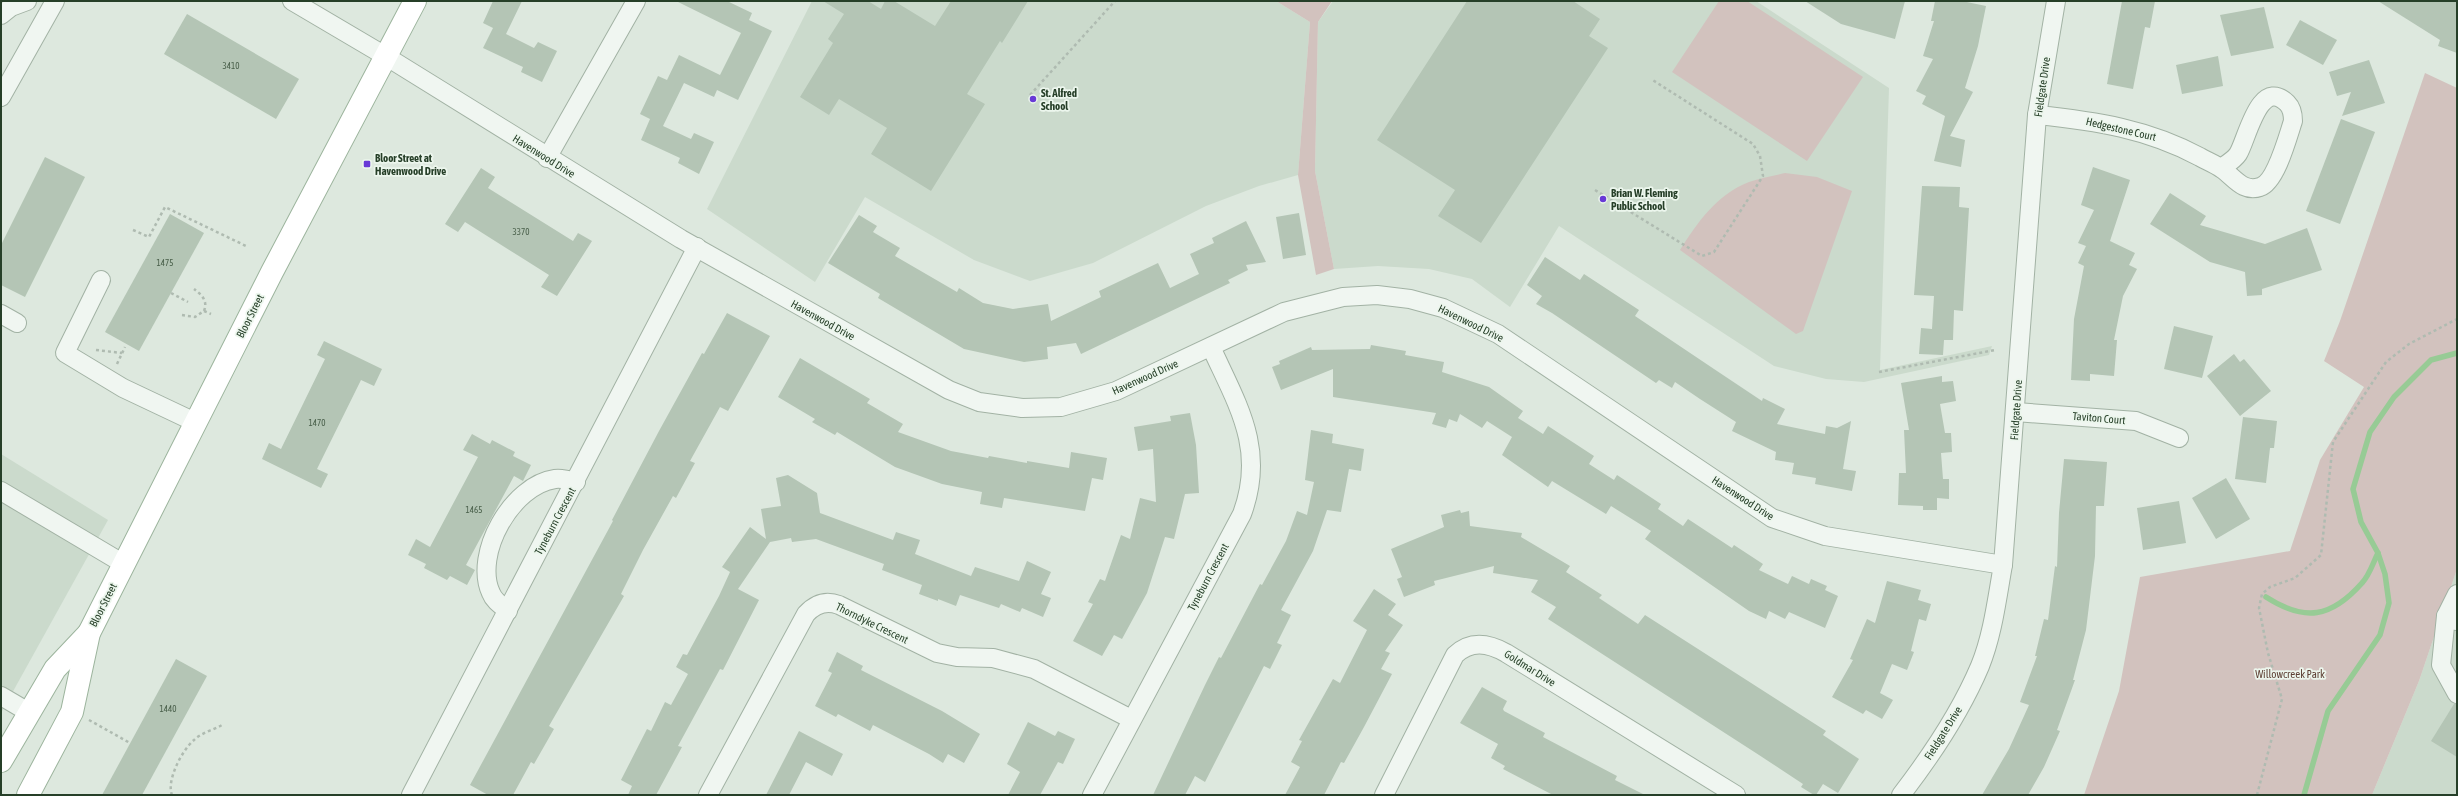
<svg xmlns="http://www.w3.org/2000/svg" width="2458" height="796" font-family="'Asap Condensed',sans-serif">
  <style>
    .built { fill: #cbdacc }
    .green { fill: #d2c2be }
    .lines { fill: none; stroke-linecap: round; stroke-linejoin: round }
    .stream { stroke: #97cb95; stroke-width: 5.5 }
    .building { fill: #b4c5b5 }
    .minor-casing { stroke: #a2b2a4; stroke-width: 20 }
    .major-casing { stroke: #9cb49d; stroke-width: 24 }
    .path { stroke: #afbbb1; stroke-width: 2.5; stroke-dasharray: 3 3; stroke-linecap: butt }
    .minor { stroke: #f0f6f1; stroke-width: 18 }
    .major { stroke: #fff; stroke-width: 22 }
    .poi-dot { fill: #6839d6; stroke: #ecf6ed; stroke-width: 1.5 }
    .labels { text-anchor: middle; stroke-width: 3.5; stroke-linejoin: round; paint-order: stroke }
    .number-label { font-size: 9px; fill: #4a604b }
    .street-label { font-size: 11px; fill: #263f28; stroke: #ecf6ed }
    .poi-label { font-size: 11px; font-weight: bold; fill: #263f28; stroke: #ecf6ed; text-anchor: start }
    .park-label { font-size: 11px; fill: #5c3d32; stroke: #ecf6ed }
  </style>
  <rect width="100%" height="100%" fill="#dde8de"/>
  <!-- built -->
  <g class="built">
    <path d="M812,1h464l34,21 -12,153 -39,11 -53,20 -113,57 -63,18 -56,-21 -109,-63 -50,85 -108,-73z"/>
    <path d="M1333,1h423l133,87 -9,282 112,-24 -3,9 -125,27 -38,-3 -52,-13 -215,-140 -49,81 -38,-28 -43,-10 -51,-3 -44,3 -19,-98 3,-149z"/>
    <path d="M1,454l107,66 -107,193z"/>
    <path d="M2457,569v226h-85l47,-114z"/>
  </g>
  <!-- green -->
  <g class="green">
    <path d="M1276,1h56l-14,21 -3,149 19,98 -18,6 -18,-100 12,-153z"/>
    <path d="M1719,1h28l116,76 -56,84 -135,-89z"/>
    <path d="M2425,73l32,15v481l-38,112 -47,114h-288l35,-104 21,-114 150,-26 30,-91 44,-73 -40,-26 16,-40z"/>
    <path d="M1785,173l32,4 35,14 -49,140 -7,3 -116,-84c17,-27 37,-56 69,-68 11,-4 24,-6 36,-9z"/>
  </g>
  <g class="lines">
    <!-- stream -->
    <g class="stream">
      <path d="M2266,597c39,25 65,21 96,-14 7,-7 11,-20 16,-30"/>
      <path d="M2304,795l24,-84 52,-76 9,-32 -4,-29 -7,-21 -17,-31 -8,-33 17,-57 24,-35 37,-37 26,-7"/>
    </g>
  </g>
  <!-- building -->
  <g class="building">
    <path d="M493,1h29l-16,33 28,14 4,-6 19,9 -15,31 -21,-10 2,-5 -40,-19 10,-20 -10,-5z"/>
    <path d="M676,1h51l25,12 -3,7 23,11 -34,69 -21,-10 -3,7 -30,-14 -21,43 28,13 3,-6 20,9 -15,32 -21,-11 2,-5 -39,-18 9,-21 -10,-5 18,-38 9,4 12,-25 41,20 21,-42z"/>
    <path d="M823,1h45l13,8 4,-8h9l41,25 16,-25h77l-26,42 -2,-2 -33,53 18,10 -54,87 -60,-37 16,-26 -48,-29 -10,16 -29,-18 33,-54 -5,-4 16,-25z"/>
    <path d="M1467,1h106l27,18 -11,17 19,12 -127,195 -43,-27 17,-26 -78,-50z"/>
    <path d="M1805,1h100l-10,38 -54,-15z"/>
    <path d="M1935,1h27l24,5 -8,40 -13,42 8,4 -23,44 15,4 -4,27 -27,-6 11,-45 -23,-12 4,-8 -10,-5 17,-32 -10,-3 11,-35h-3z"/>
    <path d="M2122,1h33l-5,27 -5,-1 -12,62 -26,-5z"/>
    <path d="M2378,1h79v52l-19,-7 2,-6z"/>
    <path d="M2264,7l10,41 -43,8 -11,-41z"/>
    <path d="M187,14l112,65 -23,40 -112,-65z"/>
    <path d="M2300,20l37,20 -14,25 -37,-20z"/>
    <path d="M2218,56l5,30 -41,8 -6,-29z"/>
    <path d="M2369,60l16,43 -43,13 9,-24 -14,4 -8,-24z"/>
    <path d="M2341,119l34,13 -35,92 -34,-13z"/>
    <path d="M45,157l40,20 -60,120 -24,-12v-40z"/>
    <path d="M2093,167l37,13 -20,61 25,12 -6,12 8,4 -14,27 -9,44h3l-3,36 -24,-2v7l-19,-1 3,-61 10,-53 -6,-3 8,-17 -8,-3 16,-33 -13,-5z"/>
    <path d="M481,168l14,9 -7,11 85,53 5,-8 14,8 -35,55 -16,-9 8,-12 -84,-53 -7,10 -13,-8z"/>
    <path d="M1922,186l38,1 -1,20 10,1 -6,103 -9,-1 -1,30h-9l-1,15 -24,-1 2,-26 11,1 2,-33 -20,-1z"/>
    <path d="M2170,193l36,23 -6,9 65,19 42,-16 15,42 -60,19v6l-15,1 -2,-24 -35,-10 -60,-38z"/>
    <path d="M1299,213l7,42 -23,4 -7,-42z"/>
    <path d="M170,214l34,19 -65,118 -34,-19z"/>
    <path d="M859,215l18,11 -4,6 27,16 -5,8 62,36 2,-4 24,15 30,6 35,-5 3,17 50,-24 -2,-6 59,-28 12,25 29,-14 -9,-20 24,-11 -2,-5 34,-17 20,41 -20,3 2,5 -20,10 2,3 -149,71 -5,-11 -29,4 1,12 -24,3 -60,-13 -86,-51 2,-4 -52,-31z"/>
    <path d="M1545,257l35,23 4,-6 55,36 -4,6 79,53 48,32 1,-3 22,11 -8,15 48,10 1,-8 11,2 14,-7 -8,48 13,2 -4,20 -37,-7 1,-6 -24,-4 2,-11 -19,-3 1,-8 -44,-21 4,-9 -36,-23 -25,-17 -3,6 -13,-8 -3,3 -104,-70 -16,-9 6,-8 -15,-11z"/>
    <path d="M727,313l43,23 -42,75 -8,-4 -30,54 5,2 -19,35 -3,-2 -30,54 -22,44 3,2 -75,130 5,3 -20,35 -3,-2 -18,33h-25l-18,-10 143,-264 -1,-1 47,-89 43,-78 2,1z"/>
    <path d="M2174,326l39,10 -11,42 -38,-9z"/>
    <path d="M324,341l58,28 -8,17 -13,-6 -44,89 11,5 -7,14 -59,-29 7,-16 12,6 44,-90 -8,-4z"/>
    <path d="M1371,345l35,6 -1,4 39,7 -2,10 47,15 34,24 -5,7 25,16 5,-8 46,30 -5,8 25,16 3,-5 44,29 -3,5 25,17 5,-7 44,29 2,-3 29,19 -4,6 29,14 4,-8 17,8 2,-5 16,7 -2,4 13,6 -13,32 -36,-16 -4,7 -16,-8 -3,8 -17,-8 -104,-72 6,-8 -40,-25 -5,8 -54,-33 -4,6 -46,-32 10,-18 -25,-16 -5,7 -22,-14 -3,8 -8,-3 -3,9 -14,-4 4,-11 -103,-16v-28l-52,21 -9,-23 8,-3 -1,-3 32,-14 1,3 58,-1z"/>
    <path d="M2234,354l6,8 4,-3 27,32 -31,25 -33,-40z"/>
    <path d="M800,358l70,41 -3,4 36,21 -5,8 53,19 37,7 1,-2 38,7v-2l42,7 2,-16 36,6 -4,22 -11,-2 -7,33 -81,-13 -2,10 -22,-4 2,-12 -40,-8 -47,-17 -58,-35 -2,3 -23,-13 3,-3 -37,-22z"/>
    <path d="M1942,376v6l11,-1 3,20 -16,3 5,29h6l1,19 -11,1 2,26h6v20l-12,-1v12h-14v-4l-25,-1 1,-32h7l-2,-43h5l-8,-47z"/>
    <path d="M1190,413l6,32 3,48 -14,1 -11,45 -9,-2 -18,56 -25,46 -8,-4 -12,21 -29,-15 20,-37 -5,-2 12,-23 5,2 16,-46 9,4 10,-41 16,4 -3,-53 -15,2 -4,-24 37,-6 -1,-5z"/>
    <path d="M2243,417l34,4 -3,27h-4l-4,35 -31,-4z"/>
    <path d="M1311,430l22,4 -1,9 32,6 -3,22 -12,-2 -8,43 -14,-2 -14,41 -32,59 10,5 -14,28 5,2 -12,24 -6,-3 -59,116 -10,-6 -10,19h-32l52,-110 14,-28 2,1 39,-74 2,1 24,-44 11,-30 10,4 7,-33 -9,-2z"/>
    <path d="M472,434l18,10 2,-4 23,12 -2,4 18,9 -8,16 -9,-5 -48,89 9,5 -8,15 -17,-9 -3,4 -23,-12 2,-4 -18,-9 8,-16 14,8 48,-90 -15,-7z"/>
    <path d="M2064,459l43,3 -3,44h-8l-1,50 -9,74 -13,50h2l-18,50 3,1 -16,36 -16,28h-46l27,-46 20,-44 -9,-3 17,-46h-2l9,-37 4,1 7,-54 2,1 2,-54z"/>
    <path d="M788,475l29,18 3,20 73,27 3,-8 24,8 -5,14 56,22 4,-9 44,14 8,-20 24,11 -10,22 10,4 -8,19 -21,-9 -2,4 -19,-8 -2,4 -39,-13 -4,11 -18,-7v2l-19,-7 3,-9 -40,-15 2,-6 -68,-25 -24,3 -1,-4 -21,4 -32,47 21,11 -36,70 -3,-1 -42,77 4,1 -26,48h-28l4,-9 -11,-6 26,-51 4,2 14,-29 6,3 17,-31 -12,-7 7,-13 4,1 32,-59 11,-24 -8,-5 28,-40 16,12 -5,-30 20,-3 -5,-28z"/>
    <path d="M2226,478l24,41 -34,20 -24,-41z"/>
    <path d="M2179,501l7,42 -43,7 -6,-42z"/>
    <path d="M1460,510l1,3 8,-2 1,15 52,7 -1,4 49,29 -4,6 36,23 -3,3 39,26 7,-9 181,116 -3,4 36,24 -21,34 -15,-9 -7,11h-2l-13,-8 2,-3 -44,-29 -211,-136 8,-12 -25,-15 7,-12 -45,-7 1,-7 -60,15 1,4 -31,12 -7,-18 5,-2 -11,-28 53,-22 -3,-12z"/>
    <path d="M1887,581l34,9 -3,10 13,4 -5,17 -7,-2 -8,32 3,1 -7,18 -15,-6 -12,29 13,7 -11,19 -16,-9 -3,4 -31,-17 21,-37 -3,-1 17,-40 8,4z"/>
    <path d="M1374,589l22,15 -8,11 15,10 -18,26 5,2 -9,16 11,5 -28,53 -20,36 -3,-1 -17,33h-39l15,-28 -9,-5 11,-21 -3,-1 34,-61 7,4 27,-53 -14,-9z"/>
    <path d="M837,652l26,14 -2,4 81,41 38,23 -16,29 -16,-9 -5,9 -14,-9 -56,-29 -3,6 -32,-17 -2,3 -21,-11 17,-33 -4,-2z"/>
    <path d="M176,659l31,17 -65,119h-40z"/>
    <path d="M1482,687l25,14 -4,8 1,2 41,22 -2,4 74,39 -2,4 30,15h-92l-50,-26 2,-3 -14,-8 7,-14 -38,-21z"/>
    <path d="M2454,704h3v53l-26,-16z"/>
    <path d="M1028,722l27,14 3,-5 17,8 -12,25 -5,-2 -18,33h-32l12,-23 -13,-8z"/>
    <path d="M799,731l44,23 -11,22 -26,-14 -17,33h-23z"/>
  </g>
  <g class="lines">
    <defs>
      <g id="minor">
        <path d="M292,1l95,56 294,182 268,151 30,12 43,6 39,-1 55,-16 168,-79 59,-15 34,-2 33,4 33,9 55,26 274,184 53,18 178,29"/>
        <path d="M1,15l10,-8 16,-6"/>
        <path d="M1,97l54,-96"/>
        <path d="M2037,115c59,6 111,14 163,42 7,4 15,7 22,12 12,8 21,24 38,18 16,-5 28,-51 33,-66 0,-7 -1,-13 -6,-18 -28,-27 -40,37 -49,51 -4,6 -11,10 -17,14"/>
        <path d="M547,158l89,-157"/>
        <path d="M101,280l-36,73 58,35 74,35"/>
        <path d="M1,314l16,9"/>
        <path d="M2016,412l120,9 43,17"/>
        <path d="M1,491l123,73"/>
        <path d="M508,611c-6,-5 -14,-10 -17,-18 -18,-39 21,-108 64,-114 7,-1 14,1 21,3"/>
        <path d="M2446,616l-5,49 16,29"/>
        <path d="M2456,621l-10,-5 11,-22"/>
        <path d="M1,696l29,17"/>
        <path d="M411,795l286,-548"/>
        <path d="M708,795l98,-181c9,-10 20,-14 33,-9l98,48 20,4 36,1 41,11 97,50"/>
        <path d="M1092,795l150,-281c24,-65 -4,-108 -31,-167"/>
        <path d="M1384,795l71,-140c16,-15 33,-12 51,-2l230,142"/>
        <path d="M1901,795c30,-39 60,-84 79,-129 13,-32 17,-68 23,-101l34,-450 19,-114"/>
      </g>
      <g id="major">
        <path d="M1,761l54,-92 34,-36"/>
        <path d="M28,795l44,-83 17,-79 183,-361 143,-271"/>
      </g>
    </defs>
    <!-- minor casing -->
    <use href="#minor" class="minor-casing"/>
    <!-- major casing -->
    <use href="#major" class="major-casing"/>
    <!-- path -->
    <g class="path">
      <path d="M1030,95l85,-94"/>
      <path d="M1595,190l107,66 12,-4 49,-76 -3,-20 -7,-12 -102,-65"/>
      <path d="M133,230l16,7 16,-30 81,39"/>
      <path d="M171,293l17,9"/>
      <path d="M204,311l7,3"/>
      <path d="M182,315l13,2 9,-6c4,-10 -2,-16 -10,-22"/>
      <path d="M96,350l26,3"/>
      <path d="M117,364l8,-17"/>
      <path d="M1879,372l116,-22"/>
      <path d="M89,720l41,23"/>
      <path d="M172,795c-6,-14 10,-45 22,-55 7,-7 19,-10 28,-15"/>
      <path d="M2257,795l25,-96 -14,-46 -9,-45 3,-14 8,-7 25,-9 26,-23 12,-113 53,-80 23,-18 48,-25"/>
    </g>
    <!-- minor -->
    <use href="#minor" class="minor"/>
    <!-- major -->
    <use href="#major" class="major"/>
  </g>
  <!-- markers -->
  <g class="poi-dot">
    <circle cx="1033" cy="99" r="4"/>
    <rect x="363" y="160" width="8" height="8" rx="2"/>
    <circle cx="1603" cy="199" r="4"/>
  </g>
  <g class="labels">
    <!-- number labels -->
    <g class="number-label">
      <text x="231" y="69">3410</text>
      <text x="521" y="235">3370</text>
      <text x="165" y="266">1475</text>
      <text x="317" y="426">1470</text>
      <text x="474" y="513">1465</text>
      <text x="168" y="712">1440</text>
    </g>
    <!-- street labels -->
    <g class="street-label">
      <text transform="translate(2042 87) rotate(-82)" y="4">Fieldgate Drive</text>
      <text transform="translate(2121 129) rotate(13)" y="4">Hedgestone Court</text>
      <text transform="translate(544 156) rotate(32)" y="4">Havenwood Drive</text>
      <text transform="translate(250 316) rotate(-63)" y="4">Bloor Street</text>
      <text transform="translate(823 320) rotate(29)" y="4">Havenwood Drive</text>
      <text transform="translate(1471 323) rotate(26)" y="4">Havenwood Drive</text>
      <text transform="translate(1145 377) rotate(-24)" y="4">Havenwood Drive</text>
      <text transform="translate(2016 410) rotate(-86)" y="4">Fieldgate Drive</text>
      <text transform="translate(2099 418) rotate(5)" y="4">Taviton Court</text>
      <text transform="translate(1743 498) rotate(33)" y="4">Havenwood Drive</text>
      <text transform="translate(555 521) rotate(-62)" y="4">Tyneburn Crescent</text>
      <text transform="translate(1208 577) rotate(-62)" y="4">Tyneburn Crescent</text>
      <text transform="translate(103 605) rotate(-63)" y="4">Bloor Street</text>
      <text transform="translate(872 623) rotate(26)" y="4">Thorndyke Crescent</text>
      <text transform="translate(1530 668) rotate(32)" y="4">Goldmar Drive</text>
      <text transform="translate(1943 733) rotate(-58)" y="4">Fieldgate Drive</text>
    </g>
    <!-- poi labels -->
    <g class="poi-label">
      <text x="1041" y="97">St. Alfred<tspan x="1041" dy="13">School</tspan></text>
      <text x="375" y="162">Bloor Street at<tspan x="375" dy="13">Havenwood Drive</tspan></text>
      <text x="1611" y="197">Brian W. Fleming<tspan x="1611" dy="13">Public School</tspan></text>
    </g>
    <!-- park labels -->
    <g class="park-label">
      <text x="2290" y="678">Willowcreek Park</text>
    </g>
  </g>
  <!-- border -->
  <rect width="2458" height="796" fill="none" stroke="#263f28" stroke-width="4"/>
</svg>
